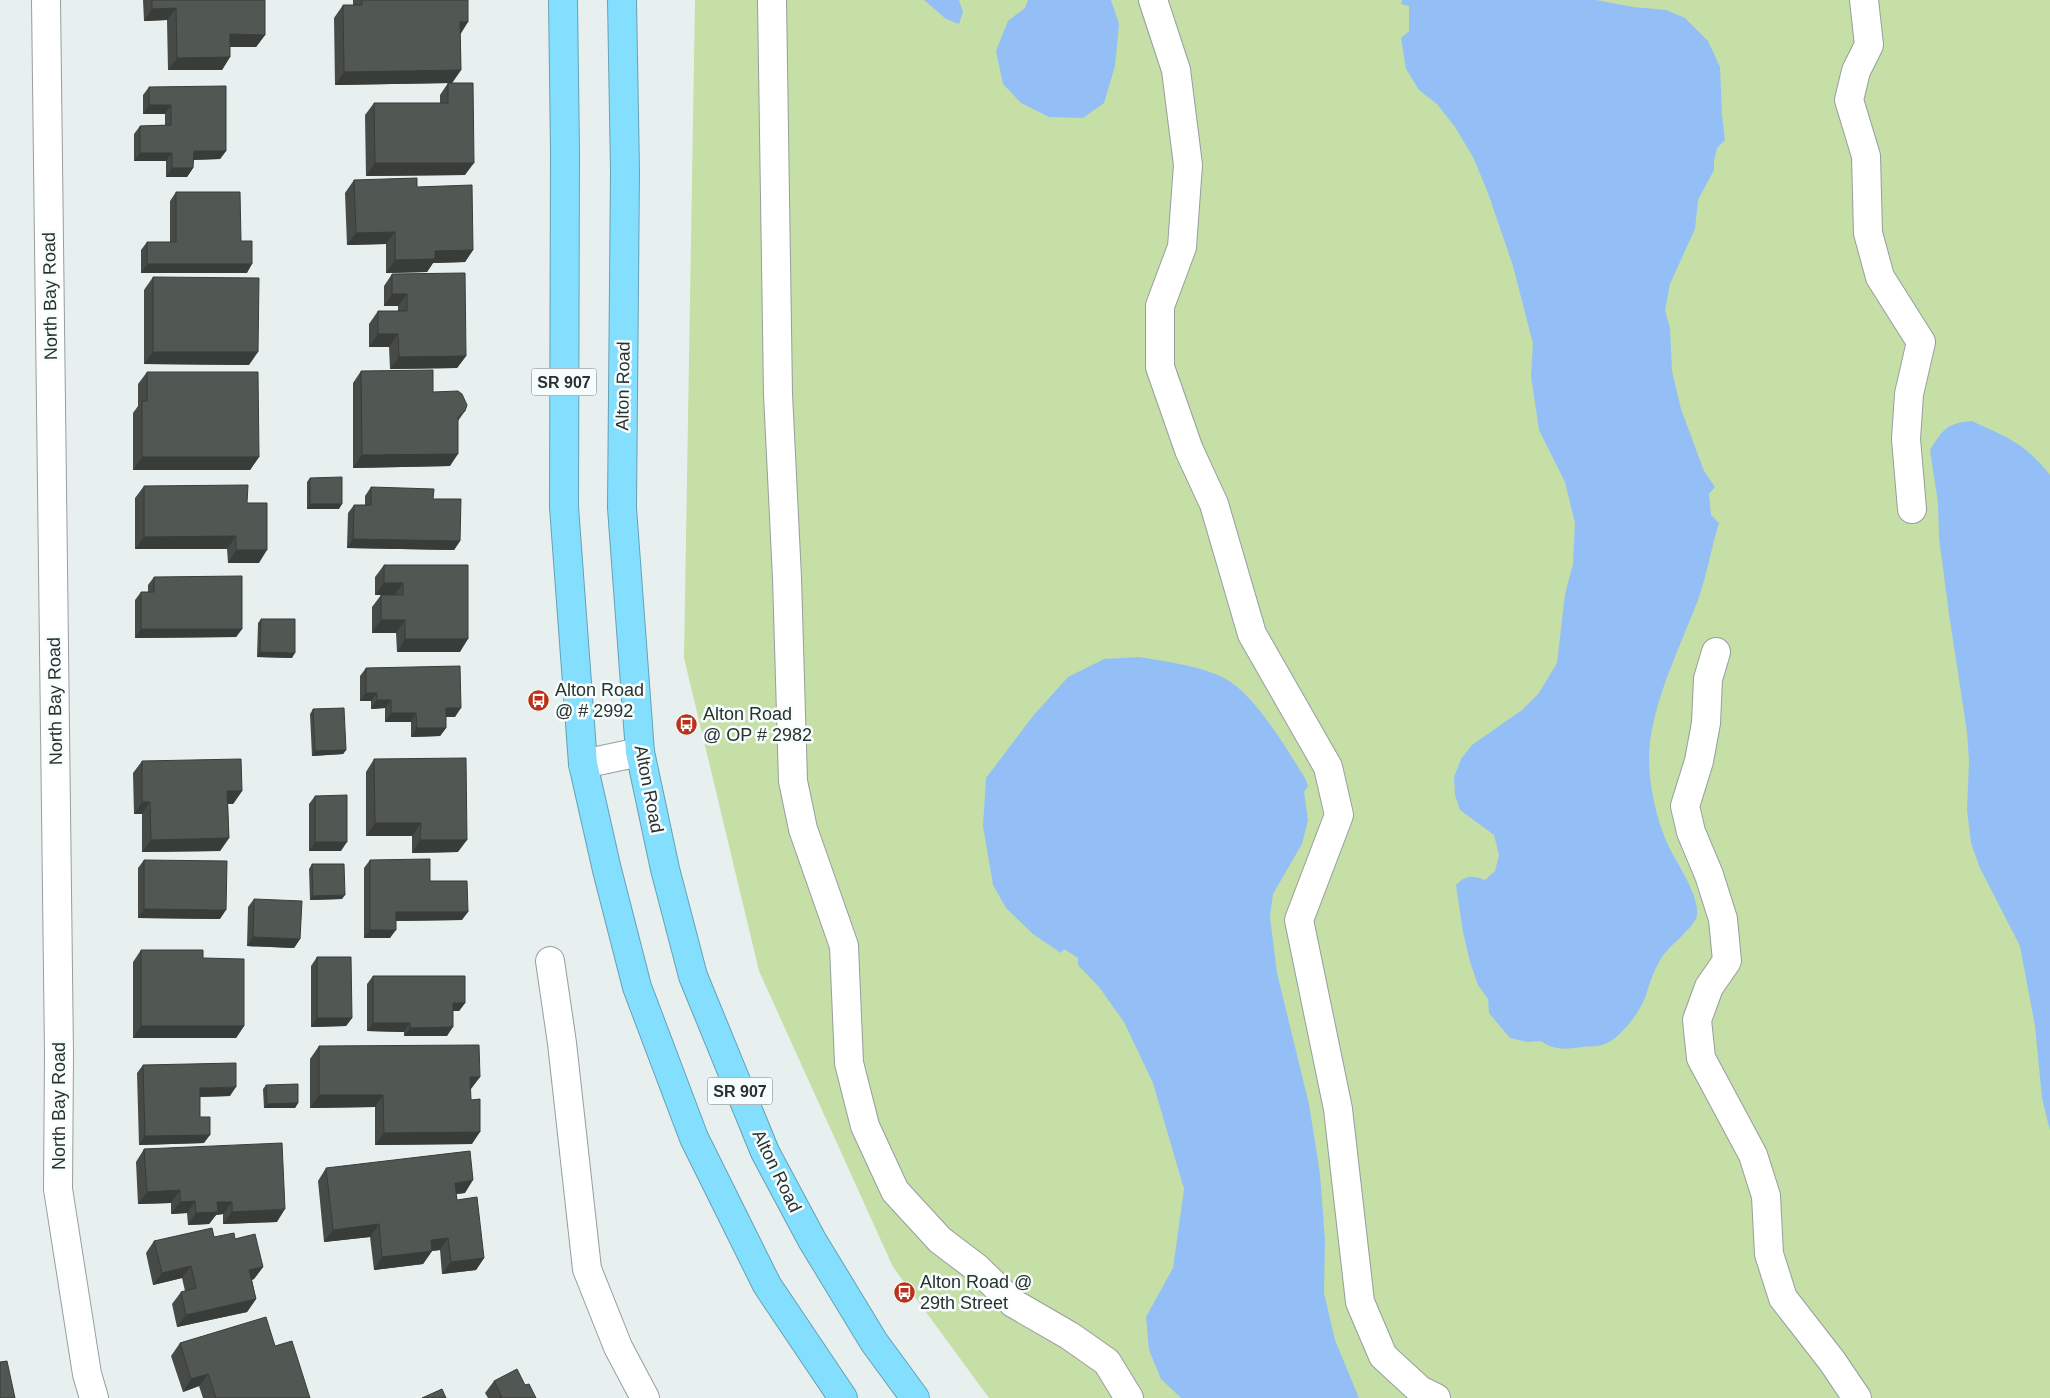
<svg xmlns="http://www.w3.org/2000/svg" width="2050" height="1398" font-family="Helvetica,sans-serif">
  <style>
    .green { fill: #c5dfa6 }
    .water { fill: #94bff6 }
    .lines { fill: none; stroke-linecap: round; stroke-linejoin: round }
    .minor-casing { stroke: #969e9e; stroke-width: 30 }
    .highway-casing { stroke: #65a1b6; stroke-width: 30 }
    .minor { stroke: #fff; stroke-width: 28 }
    .highway { stroke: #84defe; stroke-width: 28 }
    .wall { fill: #464b47 }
    .shaded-wall { fill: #393d3a }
    .building { fill: #515753; stroke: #393d3a }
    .labels { text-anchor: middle; stroke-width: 5; stroke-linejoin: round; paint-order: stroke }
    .shield { fill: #f5fdfd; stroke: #686e6d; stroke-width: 1 }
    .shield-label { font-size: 16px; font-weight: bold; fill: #2c302f }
    .street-label { font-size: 18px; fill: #2c302f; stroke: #f5fdfd }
    .poi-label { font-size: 18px; fill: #2c302f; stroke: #f5fdfd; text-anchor: start }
  </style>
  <rect width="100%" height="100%" fill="#e7f0ef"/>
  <!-- green -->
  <path class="green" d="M695,0h1355v1398h-1061l-96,-131 -134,-296 -75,-313z"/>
  <!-- water -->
  <g class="water">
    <path d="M924,0h35l4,12 -4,12 -13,-5z"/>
    <path d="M1028,0h83l8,24 -4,42 -11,37 -21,15 -34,-1 -28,-14 -18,-19 -7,-33 12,-30 17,-13z"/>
    <path d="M1402,0h194l37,7 33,3 19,8 23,23 12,26 2,48 3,25 -8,8 -3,13v9l-16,30 -3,29 -25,55 -5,26 5,18 2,43 9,38 23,62 11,16 -6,7 2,21 8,8c-8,26 -12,52 -21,77 -18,47 -41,92 -48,142 -4,33 5,74 18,103 9,19 31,49 29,70 -1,11 -28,31 -35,42 -8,13 -12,25 -16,38 -5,16 -27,46 -44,50 -6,2 -13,1 -19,2 -17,2 -28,4 -42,-6l-14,1 -17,-4 -21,-25 -1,-14 -10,-14 -8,-23 -7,-30 -7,-47c10,-10 16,-10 29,-5l10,-9 4,-16 -5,-20 -34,-25 -5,-15 -1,-18 7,-18 11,-14 50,-35 17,-17 18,-30 8,-69 8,-30 2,-41 -10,-41 -26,-52 -8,-54 2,-32 -20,-78 -25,-73 -15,-36 -18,-30 -18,-23 -18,-14 -13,-21 -5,-31 8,-7v-25l-8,-2z"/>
    <path d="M1972,421c36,17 53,22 78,54v656l-8,-33 -7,-72 -15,-80 -40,-78 -9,-25 -4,-33 2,-49 -2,-29 -18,-118 -10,-76 -1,-35 -8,-53c13,-21 17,-27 42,-29z"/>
    <path d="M1139,657c28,5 58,8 83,20 32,15 64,71 83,101l3,8 -4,6 4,28 -6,24 -29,50 -3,23 7,56 32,131 11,70 5,66 -1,53 11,47 24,58h-178l-20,-19 -12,-29 -3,-33 27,-49 11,-79 -31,-106 -29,-61 -25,-35 -21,-22v-7l-14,-9 -3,4 -28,-19 -27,-26 -13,-23 -10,-59 3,-48 47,-62 35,-39 36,-18z"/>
  </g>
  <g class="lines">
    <defs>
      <g id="minor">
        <path d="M46,0l13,1054 -1,135 29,185 7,24"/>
        <path d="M772,0l6,394 9,184 6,203 10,48 41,117 5,117 16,63 30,65 45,49 37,28 36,35 57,33 37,26 22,36"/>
        <path d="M1153,0l23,70 12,95 -6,82 -22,59v61l29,83 25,54 38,130 76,133 11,48 -40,105 39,189 22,193 23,54 37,34 16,8"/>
        <path d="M1864,0l5,45 -13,26 -7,29 17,56 2,77 12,44 41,65 -12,52 -3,45 6,70"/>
        <path d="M1716,652l-8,27 -2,44 -7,38 -14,45 6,26 18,43 14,44 4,42 -18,26 -12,33 4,38 52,97 13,41 3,58 14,44 49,63 25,37"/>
        <path d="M583,764l57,-12"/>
        <path d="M550,961l12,82 25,226 31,78 27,51"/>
      </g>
      <g id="highway">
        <path d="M563,0l2,151 -1,356 19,257 24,106 30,117 57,151 73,147 76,113"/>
        <path d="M622,0l3,171 -3,337 18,244 25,117 28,107 72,176 47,88 62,102 41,56"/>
      </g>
    </defs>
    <!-- minor casing -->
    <use href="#minor" class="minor-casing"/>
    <!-- highway casing -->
    <use href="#highway" class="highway-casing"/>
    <!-- minor -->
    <use href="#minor" class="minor"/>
    <!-- highway -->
    <use href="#highway" class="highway"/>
  </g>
  <!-- wall -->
  <g class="wall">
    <path d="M143,0h122v35l-9,12h-26v10l-8,13h-54l-1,-50 -23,1z"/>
    <path d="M353,0h115l-8,34 1,36 -9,13 13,92 -99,1 -1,-61 9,-12h66v-8l8,-12 -113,2 -1,-67 9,-13h10z"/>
    <path d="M149,87l77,64 -6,8 -27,1v8l-6,9h-21v-16h-32v-27l6,-8 25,-1v-11h-22v-19z"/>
    <path d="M354,180l63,7 56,63 -8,12 -32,1 -6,9 -41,1v-29l-39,1 -2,-52z"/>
    <path d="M176,192l65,49 6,32h-106v-23l6,-8h23v-41z"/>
    <path d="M392,274l74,82 -9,12 -67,1 -1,-22h-20v-23l9,-13h20v-5h-14v-20z"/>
    <path d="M153,277l96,88 -105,-1v-74z"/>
    <path d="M361,371l72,21 32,19 -7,10 -8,45 -97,2v-85z"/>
    <path d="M147,372l112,85 -9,13h-117v-57l5,-7v-22z"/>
    <path d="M310,478l29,31h-32v-27z"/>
    <path d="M144,486l103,17 12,60h-31l-1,-14h-92v-51z"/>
    <path d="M371,487l62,12 27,42 -6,9 -107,-2 1,-35 6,-8h11v-9z"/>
    <path d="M384,565h84l-8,87h-63l-1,-19h-24v-26l9,-12h-6v-18z"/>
    <path d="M154,577l88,52 -6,8 -101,1v-38l6,-8h7v-7z"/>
    <path d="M261,619l31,39 -35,-1 1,-34z"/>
    <path d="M366,668l89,49h-9v11l-6,8 -29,1v-15h-26v-14l-14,1v-8h-11v-25z"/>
    <path d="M313,709l33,41 -3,4 -31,2 -2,-42z"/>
    <path d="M374,759l84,93 -46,1v-17h-46v-64z"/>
    <path d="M142,761l100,30 -9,13h-5l1,34 -9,13 -78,1v-38h-8l-1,-41z"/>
    <path d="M315,796l26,55h-32v-47z"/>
    <path d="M144,860l76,59 -82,-1v-50z"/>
    <path d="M370,860l60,21 32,39 -66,1 -6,17h-26v-70z"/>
    <path d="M312,864l30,35 -32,1 -1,-31z"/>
    <path d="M254,899l46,40 -6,9 -47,-2 1,-39z"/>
    <path d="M141,950l62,8 41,68 -8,12h-103v-76z"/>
    <path d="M317,957l35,61 -6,8 -35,1v-61z"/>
    <path d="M373,976l92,27 -6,8h-6l-6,25h-43v-4l-37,-1v-47z"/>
    <path d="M319,1046l161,31 -10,12 2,55 -97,1v-38l-65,1v-49z"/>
    <path d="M143,1065l87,31 -30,1v20l4,26 -65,2 -2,-72z"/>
    <path d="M266,1085l32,18 -3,5h-31l-1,-19z"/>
    <path d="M144,1149l133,73 -54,2v-10l-7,1 -7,9 -21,1 -1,-12 -16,1v-11l-33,1 -2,-42z"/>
    <path d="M326,1168l139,25 -9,1 1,6 27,58 -8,12 -34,4 -2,-24 -8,1 -9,13 -49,6 -4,-33 -46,5 -6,-61z"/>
    <path d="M214,1237l21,2 28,28 -9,12 -2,1 4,19 -9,13 -70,15 -5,-23 9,-12 4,-1 -3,-13 -29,7 -7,-32 8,-12z"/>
    <path d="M180,1343l95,3 35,52h-107l-4,-12 -16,6 -12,-36z"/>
    <path d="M494,1381l31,4 11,13h-48l-3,-5z"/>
  </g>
  <!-- shaded-wall -->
  <g class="shaded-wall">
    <path d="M176,8l-9,12 -23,1 8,-12z"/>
    <path d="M460,22h8l-8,13z"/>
    <path d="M230,34l35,1 -9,12h-35z"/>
    <path d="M230,57l-8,13h-54l9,-12z"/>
    <path d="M461,70l-9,13 -117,2 9,-13z"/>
    <path d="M149,105h22l-6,9h-22z"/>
    <path d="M194,151h32l-6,8 -32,1z"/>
    <path d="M140,153h32l-6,8h-32z"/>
    <path d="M375,163h99l-9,12 -99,1z"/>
    <path d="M172,168h21l-6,9h-21z"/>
    <path d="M395,232l-9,12 -39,1 9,-12z"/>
    <path d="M473,250l-8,12 -32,1 -6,9 -41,1 9,-13 40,-9z"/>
    <path d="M147,264h105l-5,9h-106z"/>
    <path d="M392,294h15l-9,12h-14z"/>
    <path d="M378,334h20l-9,13h-20z"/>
    <path d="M153,352h105l-9,13 -105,-1z"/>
    <path d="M466,356l-9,12 -67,1 9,-12z"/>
    <path d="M458,454l-8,12 -97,2 9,-13z"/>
    <path d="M142,457h117l-9,13h-117z"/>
    <path d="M310,504h32l-3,5h-32z"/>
    <path d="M236,536l-9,13h-92l9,-12z"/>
    <path d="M353,539l107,2 -6,9 -107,-2z"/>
    <path d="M236,550h31l-8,13h-31z"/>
    <path d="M384,583h19l-8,12h-20z"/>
    <path d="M381,620h24l-9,13h-24z"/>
    <path d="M141,629h101l-6,8 -101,1z"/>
    <path d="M405,639h63l-8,13h-63z"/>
    <path d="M260,652l35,1 -3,5 -35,-1z"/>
    <path d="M366,693h11l-6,8h-11z"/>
    <path d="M377,700h14l-6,8 -14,1z"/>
    <path d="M446,708h15l-6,9h-15z"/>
    <path d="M391,713h25l-5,9h-26z"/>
    <path d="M417,728h29l-6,8 -29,1z"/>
    <path d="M346,750l-3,4 -31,2 3,-5z"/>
    <path d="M227,791h15l-9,13h-14z"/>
    <path d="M142,802h8l-8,12h-8z"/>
    <path d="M375,823h46l-9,13h-46z"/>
    <path d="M229,838l-9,13 -78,1 9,-12z"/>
    <path d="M420,840h47l-9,12 -46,1z"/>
    <path d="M315,842h32l-6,9h-32z"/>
    <path d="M345,895l-3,4 -32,1 3,-4z"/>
    <path d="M144,909l82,1 -6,9 -82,-1z"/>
    <path d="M396,912h72l-6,8 -72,1z"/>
    <path d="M370,930h26l-6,8h-26z"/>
    <path d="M253,937l47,2 -6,9 -47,-2z"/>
    <path d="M453,1003h12l-6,8h-12z"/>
    <path d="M317,1018h35l-6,8 -35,1z"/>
    <path d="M373,1023h37l-6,9 -37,-1z"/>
    <path d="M141,1026h103l-8,12h-103z"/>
    <path d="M453,1027l-6,9h-43l6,-8z"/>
    <path d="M470,1077h10l-9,12h-9z"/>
    <path d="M236,1087l-6,9 -36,1 6,-9z"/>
    <path d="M319,1095h64l-8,12 -65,1z"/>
    <path d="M298,1103l-3,5h-31l3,-4z"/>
    <path d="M480,1132l-8,12 -97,1 9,-12z"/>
    <path d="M210,1135l-6,8 -65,2 6,-9z"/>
    <path d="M473,1180l-8,13 -18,2 8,-12z"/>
    <path d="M180,1190l-9,13 -33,1 9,-12z"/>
    <path d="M195,1201l-8,12 -16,1 9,-12z"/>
    <path d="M217,1202h15l-9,12 -7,1 -7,9 -21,1 8,-12z"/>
    <path d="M285,1209l-8,13 -54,2 9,-12z"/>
    <path d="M379,1224l-9,13 -46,5 9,-12z"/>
    <path d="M448,1238l-8,12 -18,2 9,-12z"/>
    <path d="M432,1251l-9,13 -49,6 8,-13z"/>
    <path d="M484,1258l-8,12 -34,4 9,-12z"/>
    <path d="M191,1266l-9,12 -29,7 9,-12z"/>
    <path d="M263,1267l-9,12 -13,3 8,-12z"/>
    <path d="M256,1299l-9,13 -70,15 9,-12z"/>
    <path d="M208,1374l-9,12 -16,6 8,-13z"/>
  </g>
  <!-- building -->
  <g class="building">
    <path d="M152,0h113v35l-35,-1v23l-53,1 -1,-50 -24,1z"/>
    <path d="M362,0h106v22h-8l1,48 -117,2 -1,-67h19z"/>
    <path d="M448,83h25l1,80h-99l-1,-60h74z"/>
    <path d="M226,86v65h-32l-1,17h-21v-15h-32v-27l31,-1v-20h-22v-18z"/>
    <path d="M417,178v9l55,-2 1,65 -38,1v8l-40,1v-28l-39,1 -2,-53z"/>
    <path d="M176,192h64l1,49h11v23h-105v-22h29z"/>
    <path d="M465,273l1,83 -67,1 -1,-23h-20v-23h29v-17h-15v-20z"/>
    <path d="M153,277l106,1 -1,74h-105z"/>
    <path d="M433,370v22l25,-1 4,3 5,11 -2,6 -7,6v37l-96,1 -1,-84z"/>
    <path d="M147,372h111l1,85h-117v-56h5z"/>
    <path d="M342,477v27h-32v-26z"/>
    <path d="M248,485l-1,18h20v47h-31v-14l-92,1v-51z"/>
    <path d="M371,487l63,2 -1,10h28l-1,42 -107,-2 1,-34h17z"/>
    <path d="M384,565h84v74h-63v-19h-24v-25h22v-12h-19z"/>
    <path d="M242,576v53h-101v-37h13v-15z"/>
    <path d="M261,619h34v34l-35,-1z"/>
    <path d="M460,666l1,42h-15v20h-29l-1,-15h-25v-13h-14v-7h-11v-25z"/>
    <path d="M344,708l2,42 -31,1 -2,-42z"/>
    <path d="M466,758l1,82h-47l1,-17h-46l-1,-64z"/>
    <path d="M241,759l1,32h-15l2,47 -78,2 -1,-38h-8v-41z"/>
    <path d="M347,795v47h-32v-46z"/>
    <path d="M430,859v22h37l1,31h-72v18h-26v-70z"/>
    <path d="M144,860l83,1 -1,49 -82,-1z"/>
    <path d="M312,864h32l1,31 -32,1z"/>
    <path d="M254,899l48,2 -2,38 -47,-2z"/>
    <path d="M141,950h62v8l41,1v67h-103z"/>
    <path d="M317,957h34l1,61h-35z"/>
    <path d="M373,976h92v27h-12v24l-43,1v-5h-37z"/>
    <path d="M479,1045l1,32h-10l1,23 9,-1v33l-96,1 -1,-38h-64v-49z"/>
    <path d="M236,1063v24l-36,1v29h10v18l-65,1 -2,-71z"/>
    <path d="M298,1084v19l-31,1 -1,-19z"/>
    <path d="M282,1143l3,66 -53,3v-10h-15l1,10 -22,1 -1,-12 -15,1v-12l-33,2 -3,-43z"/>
    <path d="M470,1151l3,29 -18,3 2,17 20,-3 7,61 -33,4 -3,-24 -17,2 1,11 -50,6 -3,-33 -46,6 -7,-62z"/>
    <path d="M212,1228l2,9 20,-4 1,6 20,-5 8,33 -14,3 7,29 -70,16 -5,-23 15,-4 -5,-22 -29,7 -8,-32z"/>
    <path d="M266,1317l9,29 17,-5 18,57h-94l-8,-24 -17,5 -11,-36z"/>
    <path d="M7,1361l8,37h-15v-36z"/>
    <path d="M517,1369l8,16 4,-1 7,14h-37l3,-1 -8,-16z"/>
    <path d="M442,1389l4,9h-24z"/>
  </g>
  <!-- icons -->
  <defs>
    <symbol id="bus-disc" viewBox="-11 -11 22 22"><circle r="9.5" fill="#bb3017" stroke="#f5fdfd"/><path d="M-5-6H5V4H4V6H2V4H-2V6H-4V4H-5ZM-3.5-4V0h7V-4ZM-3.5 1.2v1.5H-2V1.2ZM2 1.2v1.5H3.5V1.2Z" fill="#fff"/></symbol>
  </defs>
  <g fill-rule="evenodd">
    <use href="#bus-disc" x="526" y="688" width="25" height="25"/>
    <use href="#bus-disc" x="674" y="712" width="25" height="25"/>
    <use href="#bus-disc" x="892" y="1280" width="25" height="25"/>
  </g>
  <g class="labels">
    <!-- shield labels -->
    <g class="shield">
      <rect x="531.5" y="368.5" width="65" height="27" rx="4"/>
      <rect x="707.5" y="1077.5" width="65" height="27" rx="4"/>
    </g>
    <g class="shield-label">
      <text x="564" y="388">SR 907</text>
      <text x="740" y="1097">SR 907</text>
    </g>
    <!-- street labels -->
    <g class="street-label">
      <text transform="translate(50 296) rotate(-91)" y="6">North Bay Road</text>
      <text transform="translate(623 386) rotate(-89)" y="6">Alton Road</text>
      <text transform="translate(55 701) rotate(-91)" y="6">North Bay Road</text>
      <text transform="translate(649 789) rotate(79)" y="6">Alton Road</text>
      <text transform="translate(59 1106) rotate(-90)" y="6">North Bay Road</text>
      <text transform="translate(777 1171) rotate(64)" y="6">Alton Road</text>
    </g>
    <!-- poi labels -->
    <g class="poi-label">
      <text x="555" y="696">Alton Road<tspan x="555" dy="21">@ # 2992</tspan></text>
      <text x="703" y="720">Alton Road<tspan x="703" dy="21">@ OP # 2982</tspan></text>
      <text x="920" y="1288">Alton Road @<tspan x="920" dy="21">29th Street</tspan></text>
    </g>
  </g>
</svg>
